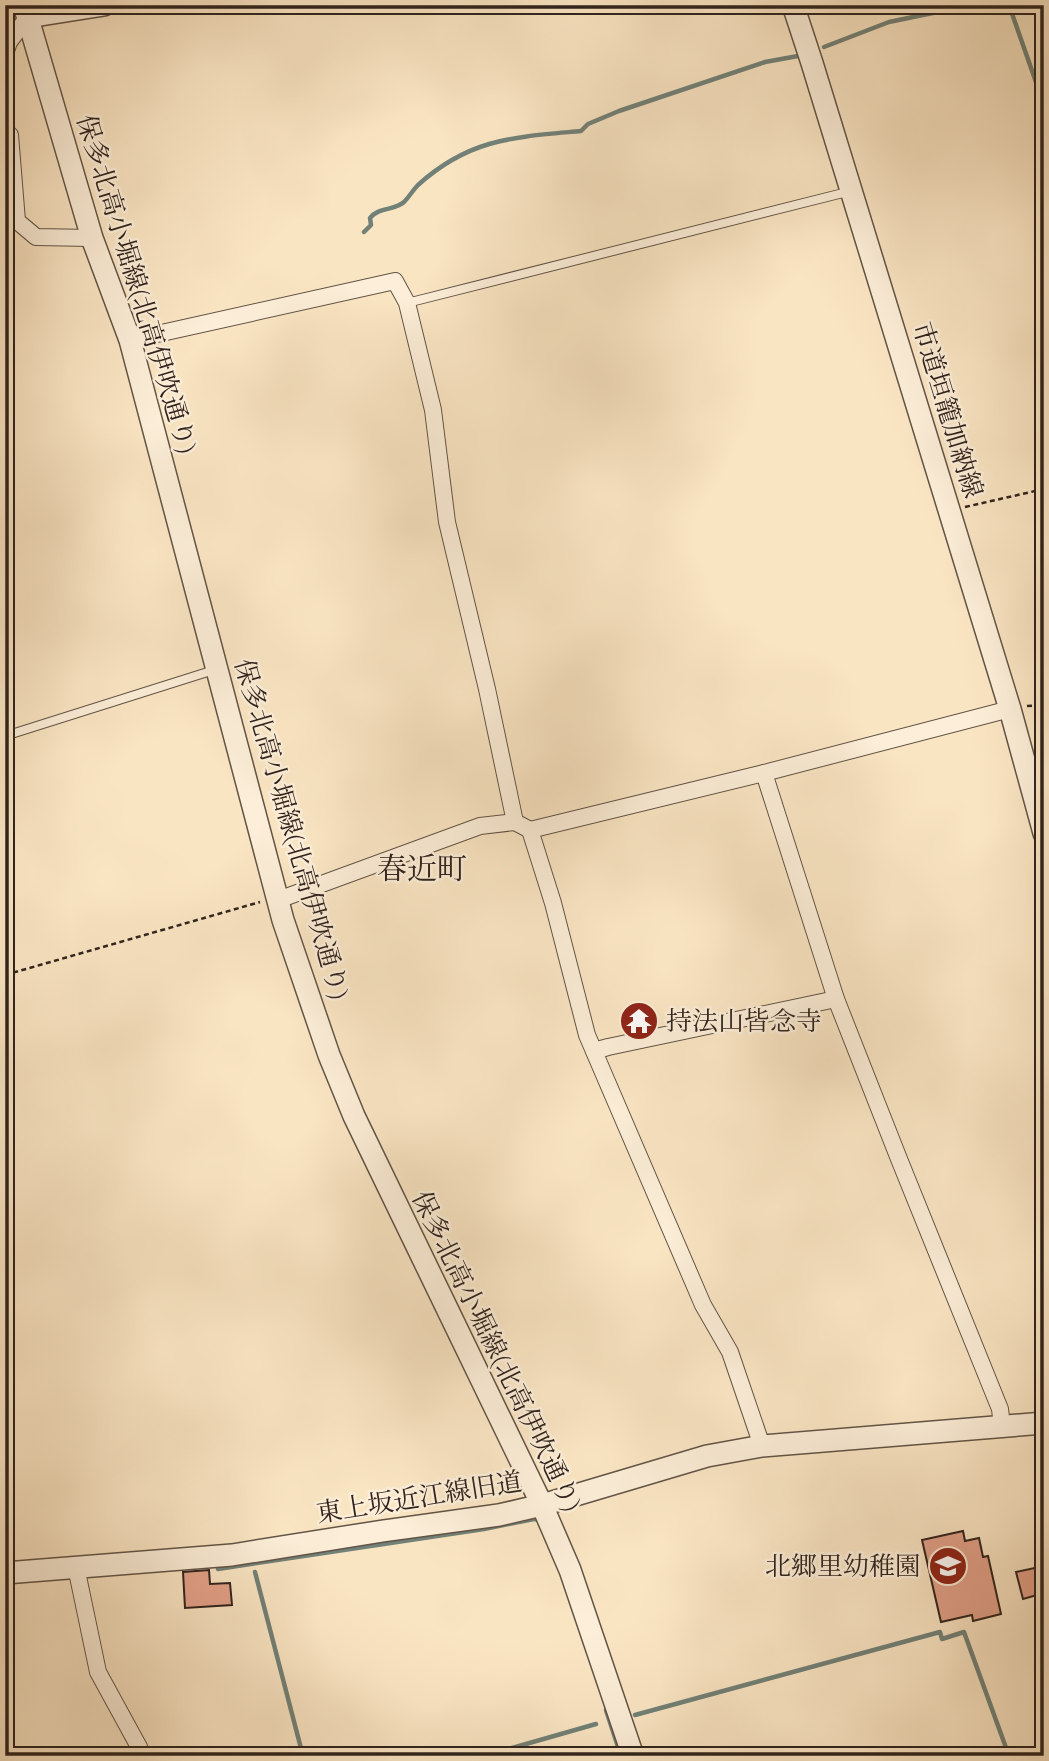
<svg xmlns="http://www.w3.org/2000/svg" width="1049" height="1761" font-family="'IM FELL French Canon','Noto Serif JP',serif">
  <style>
    .lines { fill: none; stroke-linecap: round; stroke-linejoin: round }
    .stream { stroke: #728178; stroke-width: 4.5 }
    .building { fill: #e3a189; stroke: #30231d; stroke-width: 2 }
    .service-casing { stroke: #625446; stroke-width: 10 }
    .minor-casing { stroke: #625446; stroke-width: 18 }
    .tertiary-casing { stroke: #625446; stroke-width: 24 }
    .path { stroke: #30231d; stroke-width: 2.5; stroke-dasharray: 5 3.5; stroke-linecap: butt }
    .service { stroke: #fceed8; stroke-width: 8 }
    .minor { stroke: #fceed8; stroke-width: 16 }
    .tertiary { stroke: #fceed8; stroke-width: 21 }
    .labels { text-anchor: middle; stroke-width: 5; stroke-linejoin: round; paint-order: stroke }
    .street-label { font-size: 26px; fill: #30231d; stroke: #fceed8 }
    .poi-label { font-size: 26px; fill: #30231d; stroke: #fceed8; text-anchor: start }
    .quarter-label { font-size: 30px; fill: #30231d; stroke: #fceed8 }
  </style>
  <rect width="100%" height="100%" fill="#fae5c3"/>
  <filter id="stains"><feTurbulence type="fractalNoise" baseFrequency=".00286" numOctaves="4"/><feColorMatrix values="0 0 0 0 .2 0 0 0 0 .09 0 0 0 0 .02 0 0 0 .5 -.17"/></filter>
  <radialGradient id="worn" r=".72"><stop offset=".6" stop-color="#630" stop-opacity="0"/><stop offset="1" stop-color="#630" stop-opacity=".3"/></radialGradient>
  <g class="lines">
    <!-- stream -->
    <g class="stream">
      <path d="M1009,5l35,100"/>
      <path d="M824,47l65,-25 63,-13 34,-4"/>
      <path d="M364,232l7,-7 -1,-7c8,-11 24,-7 34,-16 5,-5 9,-12 14,-17 52,-47 97,-48 163,-54l7,-7 31,-13 146,-49 33,-6"/>
      <path d="M218,1569l266,-40 50,-10 7,1"/>
      <path d="M255,1572l48,184"/>
      <path d="M606,1710l15,46"/>
      <path d="M635,1715l305,-83 2,7 22,-7 45,124"/>
      <path d="M484,1756l112,-32"/>
    </g>
  </g>
  <!-- building -->
  <g class="building">
    <path d="M963,1531l2,10 14,-3 4,19 5,-1 13,58 -28,7 -1,-6 -31,7 -19,-82z"/>
    <path d="M1044,1566v27l-21,6 -7,-27z"/>
    <path d="M209,1570l1,14 20,-1 2,22 -47,3 -2,-36z"/>
  </g>
  <g class="lines">
    <defs>
      <g id="service">
        <path d="M407,303l444,-112"/>
        <path d="M5,736l209,-66"/>
      </g>
      <g id="minor">
        <path d="M5,54l4,-12 19,-25"/>
        <path d="M5,131l5,4 7,86 19,16 56,1"/>
        <path d="M130,340l265,-59 12,22 26,107 14,112 40,167 28,133 15,8"/>
        <path d="M764,773l72,226 63,160 101,250 2,17"/>
        <path d="M278,900l202,-74 35,-4"/>
        <path d="M594,1051l14,-4 228,-48"/>
        <path d="M762,1446l-32,-94 -27,-47 -116,-270 -34,-132 -23,-73 234,-57 246,-64"/>
        <path d="M76,1567l22,105 41,75 1,9"/>
      </g>
      <g id="tertiary">
        <path d="M24,5l68,233 38,102 153,580 46,135 25,61 188,389 28,65 63,186"/>
        <path d="M793,5l19,58 198,646 34,124"/>
        <path d="M28,17l76,-12"/>
        <path d="M5,1573l227,-18 151,-24 116,-16 43,-10 165,-49 55,-10 282,-23"/>
      </g>
    </defs>
    <!-- service casing -->
    <use href="#service" class="service-casing"/>
    <!-- minor casing -->
    <use href="#minor" class="minor-casing"/>
    <!-- tertiary casing -->
    <use href="#tertiary" class="tertiary-casing"/>
    <!-- path -->
    <g class="path">
      <path d="M965,507l79,-18"/>
      <path d="M1027,706l17,-1"/>
      <path d="M5,975l255,-73"/>
    </g>
    <!-- service -->
    <use href="#service" class="service"/>
    <!-- minor -->
    <use href="#minor" class="minor"/>
    <!-- tertiary -->
    <use href="#tertiary" class="tertiary"/>
  </g>
  <!-- icons -->
  <defs>
    <symbol id="temple-disc" viewBox="-11 -11 22 22"><circle r="9.5" fill="#8f2418" stroke="#fceed8"/><path d="M0-6L5-2H3V0L6.5 2.5H4V6H1.5V3h-3V6H-4V2.5H-6.5L-3 0V-2H-5Z" fill="#fff"/></symbol>
    <symbol id="school-disc" viewBox="-11 -11 22 22"><circle r="9.5" fill="#8f2418" stroke="#fceed8"/><path d="M0-5L7-2L0 1L-7-2ZM-4 1L0 2.5L4 1V4Q0 6-4 4Z" fill="#fff"/></symbol>
  </defs>
  <g fill-rule="evenodd">
    <use href="#temple-disc" x="617" y="999" width="44" height="44"/>
    <use href="#school-disc" x="926" y="1544" width="44" height="44"/>
  </g>
  <g class="labels">
    <!-- street labels -->
    <g class="street-label">
      <text transform="translate(137 284) rotate(73)" y="9">保多北高小堀線(北高伊吹通り)</text>
      <text transform="translate(948 410) rotate(73)" y="9">市道垣籠加納線</text>
      <text transform="translate(292 829) rotate(74)" y="9">保多北高小堀線(北高伊吹通り)</text>
      <text transform="translate(497 1351) rotate(64)" y="9">保多北高小堀線(北高伊吹通り)</text>
      <text transform="translate(419 1497) rotate(-9)" y="9">東上坂近江線旧道</text>
    </g>
    <!-- poi labels -->
    <g class="poi-label">
      <text x="666" y="1030">持法山皆念寺</text>
      <text x="921" y="1575" text-anchor="end">北郷里幼稚園</text>
    </g>
    <!-- quarter labels -->
    <g class="quarter-label">
      <text x="422" y="879">春近町</text>
    </g>
  </g>
  <!-- margin -->
  <rect width="1049" height="1761" fill="none" stroke="#fae5c3" stroke-width="28"/>
  <rect x="7" y="7" width="1035" height="1747" fill="none" stroke="#30231d" stroke-width="3.5"/>
  <rect x="14" y="14" width="1021" height="1733" fill="none" stroke="#30231d" stroke-width="2"/>
  <rect width="100%" height="100%" filter="url(#stains)"/>
  <rect width="100%" height="100%" fill="url(#worn)"/>
</svg>
